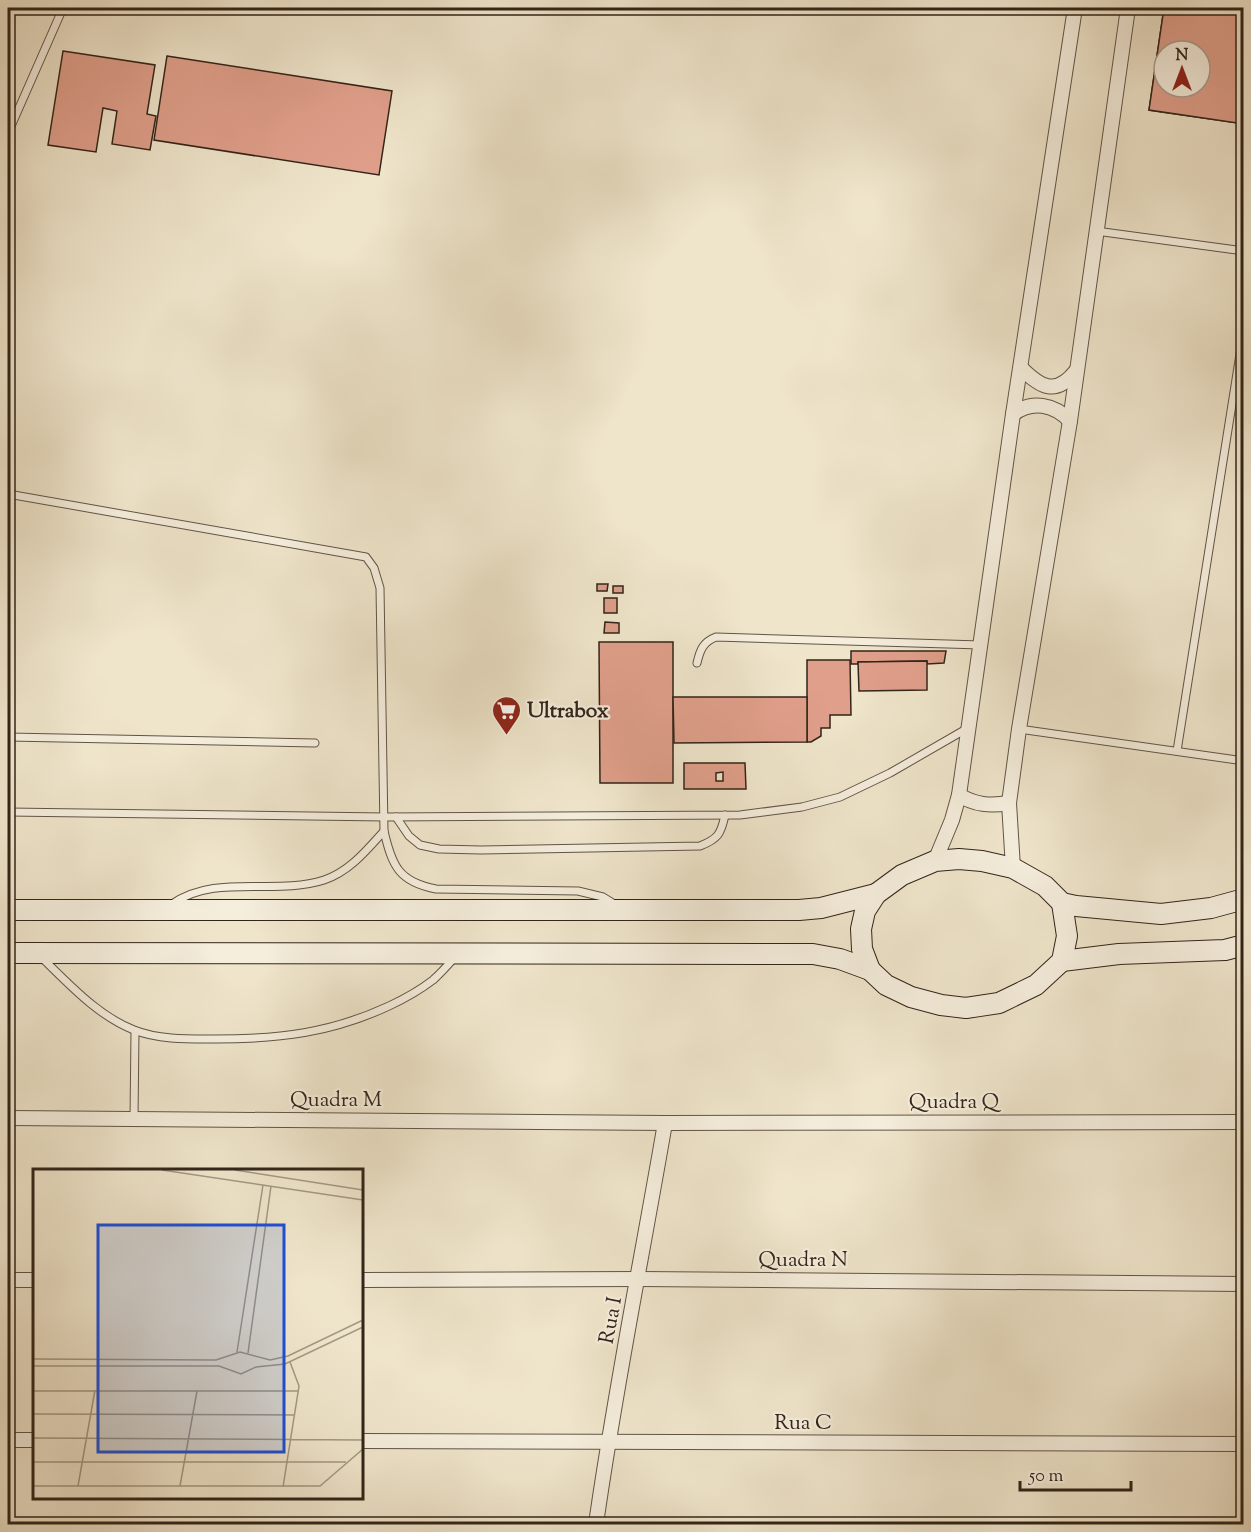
<svg xmlns="http://www.w3.org/2000/svg" width="1251" height="1532" font-family="'Sorts Mill Goudy',serif">
  <style>
    .building { fill: #e09f8b; stroke: #322419; stroke-width: 1.5; fill-rule: evenodd }
    .lines { fill: none; stroke-linecap: round; stroke-linejoin: round }
    .service-casing { stroke: #615446; stroke-width: 9 }
    .minor-casing { stroke: #615446; stroke-width: 16 }
    .secondary-casing { stroke: #322419; stroke-width: 22 }
    .service { stroke: #f5eedd; stroke-width: 7 }
    .minor { stroke: #f5eedd; stroke-width: 14 }
    .secondary { stroke: #f5eedd; stroke-width: 20 }
    .labels { text-anchor: middle; stroke-width: 4.5; stroke-linejoin: round; paint-order: stroke }
    .poi-label { font-size: 21px; font-weight: bold; fill: #322419; stroke: #f5eedd; text-anchor: start }
    .street-label { font-size: 21px; fill: #322419; stroke: #f5eedd }
    .inset-road { fill: none; stroke: #a39884; stroke-width: 1.5 }
    .view { fill: #1d4ed8; fill-opacity: 0.15; stroke: #1d4ed8; stroke-width: 3 }
    .inset-edge { fill: none; stroke: #322419; stroke-width: 3 }
  </style>
  <rect width="100%" height="100%" fill="#efe5cb"/>
  <filter id="stains"><feTurbulence type="fractalNoise" baseFrequency=".00333" numOctaves="4"/><feColorMatrix values="0 0 0 0 .2 0 0 0 0 .09 0 0 0 0 .02 0 0 0 .5 -.17"/></filter>
  <radialGradient id="worn" r=".72"><stop offset=".6" stop-color="#630" stop-opacity="0"/><stop offset="1" stop-color="#630" stop-opacity=".3"/></radialGradient>
  <!-- building -->
  <g class="building">
    <path d="M1164,8h61l19,2v114l-95,-14zM1164,51h36v36h-36z"/>
    <path d="M1164,8h61l19,2v114l-95,-14zM1164,51h36v36h-36z"/>
    <path d="M63,51l92,14 -8,49 9,2 -6,34 -38,-6 5,-33 -14,-3 -7,44 -48,-7z"/>
    <path d="M167,56l225,35 -13,84 -225,-35z"/>
    <path d="M597,584h11l-1,7h-10z"/>
    <rect x="613" y="586" width="10" height="7"/>
    <rect x="604" y="598" width="13" height="15"/>
    <path d="M605,622l14,1v10h-15z"/>
    <path d="M599,642h74v141h-73z"/>
    <path d="M851,651h95l-2,12 -17,1v-3l-69,1v2h-7z"/>
    <path d="M807,660h43l1,55h-21v13h-9v8l-10,6h-4z"/>
    <path d="M927,661v29l-68,1 -1,-29z"/>
    <path d="M673,697h134v45l-133,1z"/>
    <path d="M684,763h61l1,26h-62zM723,772v9h-7v-8z"/>
  </g>
  <g class="lines">
    <defs>
      <g id="service">
        <path d="M8,133l55,-125"/>
        <path d="M1096,231l148,20"/>
        <path d="M8,494l358,63 8,11 6,20 4,243c8,35 15,51 52,58l142,2 25,6 13,8"/>
        <path d="M697,663c3,-13 6,-21 19,-26l265,8"/>
        <path d="M1019,729l225,32"/>
        <path d="M8,737l307,6"/>
        <path d="M1177,751l67,-422"/>
        <path d="M8,812l377,5 355,-2 62,-8 38,-10 50,-24 78,-45"/>
        <path d="M396,817l13,19 11,9 19,4 42,1 219,-4c18,-7 21,-12 25,-31"/>
        <path d="M172,904c44,-31 103,-8 152,-24 25,-8 43,-30 60,-49"/>
        <path d="M41,957c28,27 57,59 93,73 25,10 56,9 82,9 63,0 115,-6 173,-33 15,-7 31,-16 44,-26 8,-7 15,-15 22,-23"/>
        <path d="M134,1119l1,-88"/>
      </g>
      <g id="minor">
        <path d="M1021,368c20,20 35,28 55,3"/>
        <path d="M1013,414c19,-14 41,-10 57,7"/>
        <path d="M959,795c16,10 31,11 50,8"/>
        <path d="M935,861l17,-41 7,-25 54,-381 62,-406"/>
        <path d="M1013,868l-4,-65 10,-74 51,-308 58,-413"/>
        <path d="M8,1118l657,5 579,-1"/>
        <path d="M8,1280h26"/>
        <path d="M362,1280l277,-1 605,5"/>
        <path d="M8,1440h26"/>
        <path d="M362,1441l882,3"/>
        <path d="M596,1524c19,-134 46,-267 69,-401"/>
      </g>
      <g id="secondary">
        <path d="M8,910h791l22,-2 55,-14"/>
        <path d="M8,953l805,1 27,5 30,11 16,15 25,12 30,8 25,3 33,-5 37,-18 26,-24 5,-25 -5,-33"/>
        <path d="M1062,961l57,-7 106,-4 19,-5"/>
        <path d="M870,970l-8,-21 -1,-20 4,-18 11,-17 26,-19 33,-14 24,-2 23,2 31,7 32,18 17,17 14,3 85,8 50,-6 33,-9"/>
      </g>
    </defs>
    <!-- service casing -->
    <use href="#service" class="service-casing"/>
    <!-- minor casing -->
    <use href="#minor" class="minor-casing"/>
    <!-- secondary casing -->
    <use href="#secondary" class="secondary-casing"/>
    <!-- service -->
    <use href="#service" class="service"/>
    <!-- minor -->
    <use href="#minor" class="minor"/>
    <!-- secondary -->
    <use href="#secondary" class="secondary"/>
  </g>
  <!-- icons -->
  <defs>
    <symbol id="supermarket-pin" viewBox="-11 -11 22 30"><path d="M0 17L-7.5 6A9.5 9.5 0 1 1 7.5 6Z" fill="#8f2418" stroke="#f5eedd"/><path d="M-6-5.5h2.5l.6 2H6L4.5 2H-2.5L-4.4-4H-6ZM-1.5 3.2a1.3 1.3 0 1 0 .1 0ZM3 3.2a1.3 1.3 0 1 0 .1 0Z" fill="#fff"/></symbol>
  </defs>
  <g fill-rule="evenodd">
    <use href="#supermarket-pin" x="490" y="694" width="33" height="45"/>
  </g>
  <g class="labels">
    <!-- poi labels -->
    <g class="poi-label">
      <text x="527" y="717">Ultrabox</text>
    </g>
    <!-- street labels -->
    <g class="street-label">
      <text x="336" y="1106">Quadra M</text>
      <text x="954" y="1108">Quadra Q</text>
      <text x="803" y="1266">Quadra N</text>
      <text transform="translate(610 1320) rotate(-79)" y="7">Rua I</text>
      <text x="803" y="1429">Rua C</text>
    </g>
  </g>
  <!-- overview -->
  <g transform="translate(33 1169)">
    <rect width="330" height="330" fill="#efe5cb"/>
    <path class="inset-road" d="M129,1l201,30M202,1l128,20M204,183l26,-167M215,184l23,-167M0,190l183,1 24,-8 30,8 18,-4 75,-36M0,197h186l22,8 15,-7 29,-3 78,-37M0,222h265M0,245l262,1M0,269l330,2M0,293h313M0,317h287l43,-37M45,317l17,-96M147,317l17,-95M250,318l16,-101 -9,-24"/>
    <path class="view" d="M65,56h186v227h-186z"/>
    <rect width="330" height="330" class="inset-edge"/>
  </g>
  <!-- margin -->
  <rect width="1251" height="1532" fill="none" stroke="#efe5cb" stroke-width="30"/>
  <rect x="9" y="9" width="1233" height="1514" fill="none" stroke="#322419" stroke-width="3"/>
  <rect x="15" y="15" width="1221" height="1502" fill="none" stroke="#322419" stroke-width="1.5"/>
  <!-- north arrow -->
  <g transform="translate(1182 69)"><circle r="28" fill="#f5eedd" stroke="#a79d8f" stroke-width="1.5"/>
  <path d="M0-4.5L10 22L0 15L-10 22Z" fill="#8f2418"/>
  <text y="-9" font-size="16" font-weight="bold" text-anchor="middle" fill="#322419">N</text>
  </g>
  <!-- scale -->
  <path d="M1020 1481v9h111v-9" fill="none" stroke="#322419" stroke-width="3"/>
  <text x="1029" y="1481" font-size="18" fill="#322419" stroke="#f5eedd" stroke-width="4.5" paint-order="stroke">50 m</text>
  <rect width="100%" height="100%" filter="url(#stains)"/>
  <rect width="100%" height="100%" fill="url(#worn)"/>
</svg>
